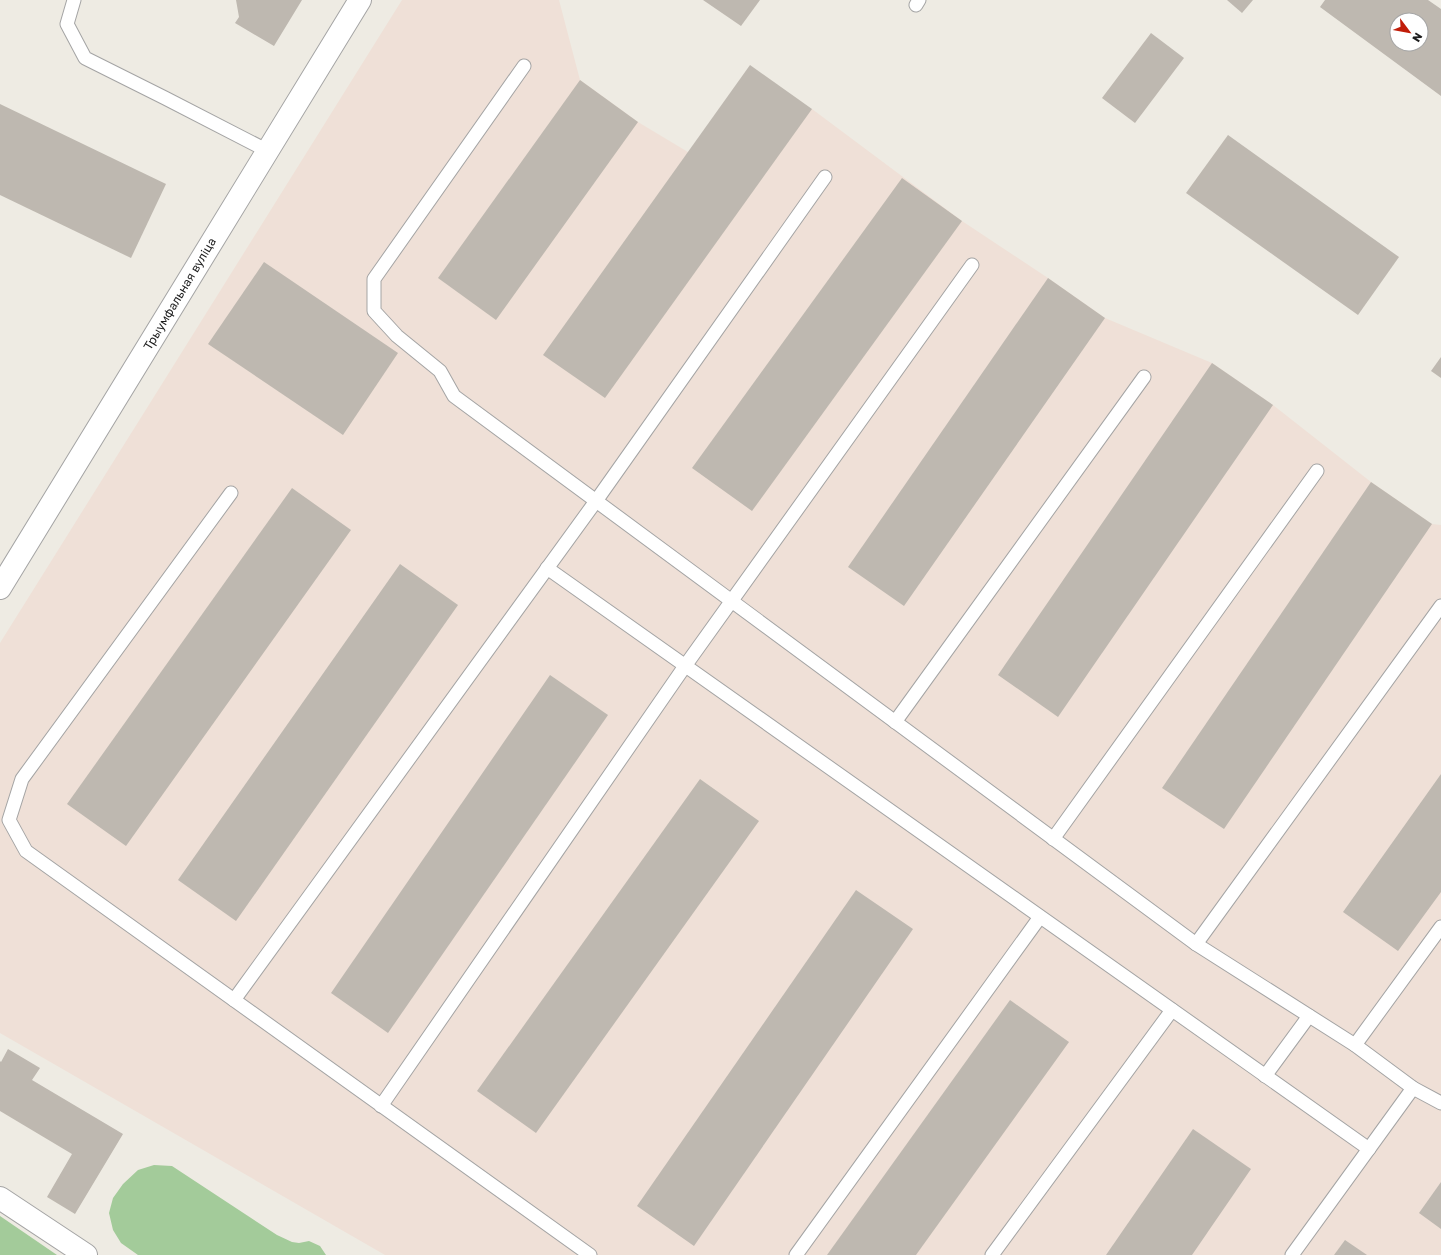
<svg xmlns="http://www.w3.org/2000/svg" width="1441" height="1255" font-family="'Golos Text',sans-serif">
  <style>
    .military { fill: #efe0d7 }
    .forest { fill: #a3cb9a }
    .building { fill: #beb8b0; fill-rule: evenodd }
    .lines { fill: none; stroke-linecap: round; stroke-linejoin: round }
    .service-casing { stroke: #a4a4a4; stroke-width: 15 }
    .minor-casing { stroke: #a4a4a4; stroke-width: 24 }
    .service { stroke: #fff; stroke-width: 13 }
    .minor { stroke: #fff; stroke-width: 22 }
    .labels { text-anchor: middle; stroke-width: 4; stroke-linejoin: round; paint-order: stroke }
    .street-label { font-size: 12px; fill: #1d1d1d; stroke: #fff }
  </style>
  <rect width="100%" height="100%" fill="#eeebe3"/>
  <!-- military -->
  <path class="military" d="M402,0h157l21,80 58,42 50,30 124,-43 150,112 86,57 57,40 107,45 61,42 98,77 61,42 9,1v730h-1056l-385,-222v-390z"/>
  <!-- forest -->
  <g class="forest">
    <path d="M154,1165l18,1 105,69 15,7 7,1 10,-2 11,5 6,9h-188l-17,-12 -8,-13 -4,-17 4,-15 10,-14 15,-14z"/>
    <path d="M0,1216l57,39h-57z"/>
  </g>
  <!-- building -->
  <g class="building">
    <path d="M236,0h66l-28,46 -39,-23 4,-6z"/>
    <path d="M703,0h57l-19,26z"/>
    <path d="M1227,0h26l-11,13z"/>
    <path d="M1325,0h103l13,9v87l-121,-89zM1397,20h24v24h-24z"/>
    <path d="M1151,33l33,25 -49,65 -33,-25z"/>
    <path d="M750,65l62,44 -207,289 -62,-43z"/>
    <path d="M580,80l58,42 -142,198 -58,-42z"/>
    <path d="M0,104l166,80 -35,74 -131,-63z"/>
    <path d="M1228,135l171,122 -41,58 -172,-122z"/>
    <path d="M902,178l60,43 -210,290 -60,-43z"/>
    <path d="M264,262l134,91 -55,82 -135,-91z"/>
    <path d="M1048,278l57,40 -201,288 -56,-39z"/>
    <path d="M1441,357v21l-10,-7z"/>
    <path d="M1212,363l61,42 -215,312 -60,-42z"/>
    <path d="M1371,482l61,42 -208,305 -62,-41z"/>
    <path d="M292,488l59,42 -225,316 -59,-42z"/>
    <path d="M400,564l58,41 -222,316 -58,-41z"/>
    <path d="M550,675l58,40 -220,318 -57,-40z"/>
    <path d="M1441,774v118l-43,59 -55,-39z"/>
    <path d="M700,779l59,42 -223,312 -59,-42z"/>
    <path d="M856,890l57,39 -219,317 -57,-40z"/>
    <path d="M1010,1000l59,42 -153,213h-89z"/>
    <path d="M8,1049l32,19 -8,12 91,54 -48,80 -28,-17 25,-43 -72,-43v-50l1,1z"/>
    <path d="M1193,1129l58,40 -59,86h-86z"/>
    <path d="M1441,1182v47l-22,-16z"/>
    <path d="M1345,1240l22,15h-33z"/>
  </g>
  <g class="lines">
    <defs>
      <g id="service">
        <path d="M74,0l-7,24 18,34 80,40 103,53"/>
        <path d="M916,5l3,-5"/>
        <path d="M524,66l-150,213v32l23,25 43,35 14,25 742,548 159,101 58,43 28,15"/>
        <path d="M231,493l-209,286 -13,41 17,31 564,404"/>
        <path d="M547,568l822,581"/>
        <path d="M895,722l249,-345"/>
        <path d="M1053,839l264,-368"/>
        <path d="M1196,944l245,-338"/>
        <path d="M234,1000l362,-499 229,-324"/>
        <path d="M1355,1045l86,-118"/>
        <path d="M1265,1076l44,-60"/>
        <path d="M381,1106l304,-440 287,-401"/>
        <path d="M796,1255l244,-338"/>
        <path d="M992,1255l180,-245"/>
        <path d="M1292,1255l121,-167"/>
      </g>
      <g id="minor">
        <path d="M0,588l360,-588"/>
        <path d="M0,1198l86,57"/>
      </g>
    </defs>
    <!-- service casing -->
    <use href="#service" class="service-casing"/>
    <!-- minor casing -->
    <use href="#minor" class="minor-casing"/>
    <!-- service -->
    <use href="#service" class="service"/>
    <!-- minor -->
    <use href="#minor" class="minor"/>
  </g>
  <g class="labels">
    <!-- street labels -->
    <g class="street-label">
      <text transform="translate(180 294) rotate(-59)" y="4">Трыумфальная вуліца</text>
    </g>
  </g>
  <!-- north arrow -->
  <g transform="translate(1409 32) rotate(122)"><circle r="19" fill="#ffffff" stroke="#a5a5a5"/>
  <path d="M0-3L7 15L0 10L-7 15Z" fill="#c11d09"/>
  <text y="-6" font-size="11" font-weight="bold" text-anchor="middle" fill="#1d1d1d">N</text>
  </g>
</svg>
